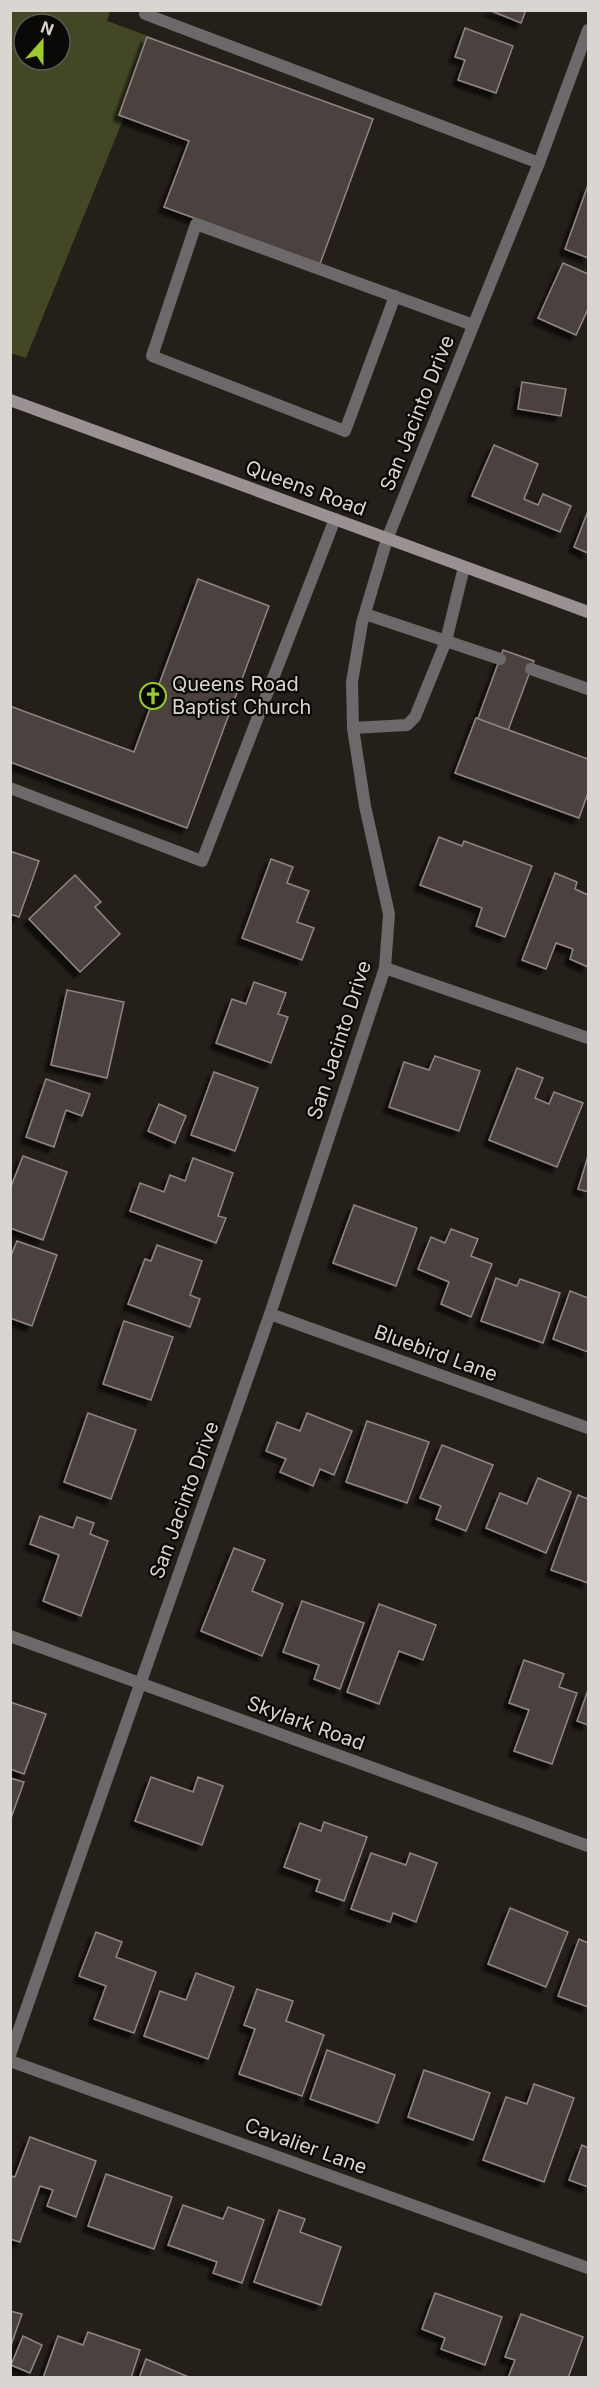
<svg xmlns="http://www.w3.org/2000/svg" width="599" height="2388" font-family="Inter,sans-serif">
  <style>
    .green { fill: #434725; fill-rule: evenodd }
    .building { fill: #4c423f; stroke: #908582; stroke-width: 1.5; filter: url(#shadow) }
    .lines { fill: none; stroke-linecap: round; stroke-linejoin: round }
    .lane { stroke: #6d6869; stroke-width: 12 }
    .street { stroke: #6d6869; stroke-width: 12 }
    .secondary { stroke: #999192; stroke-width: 12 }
    .labels { text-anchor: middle; stroke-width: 4.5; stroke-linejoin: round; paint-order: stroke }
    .street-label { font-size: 20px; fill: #d9d6d1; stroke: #0b0907 }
    .poi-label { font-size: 20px; fill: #d9d6d1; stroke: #0b0907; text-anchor: start }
  </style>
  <defs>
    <filter id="shadow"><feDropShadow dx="-5.5" dy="5.5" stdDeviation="1.5" flood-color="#0009"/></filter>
  </defs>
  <rect width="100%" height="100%" fill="#241f19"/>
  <!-- green -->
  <path class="green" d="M10,11h100l-3,10 49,18 -130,319 -16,-5zM24,24h36v36h-36z"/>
  <!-- building -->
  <g class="building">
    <path d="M489,10h37l-5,13z"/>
    <path d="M465,28l48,18 -17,47 -38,-13 7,-20 -10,-3z"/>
    <path d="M147,37l226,82 -53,145 -156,-57 25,-66 -70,-26z"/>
    <path d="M588,185v73l-23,-9z"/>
    <path d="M563,263l25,11v35l-12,26 -38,-17z"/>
    <path d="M522,382l44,7 -5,27 -43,-7z"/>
    <path d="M494,445l44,19 -14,35 14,6 5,-11 28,12 -11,26 -88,-36z"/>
    <path d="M588,511v42l-14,-6z"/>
    <path d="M198,579l71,27 -82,222 -177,-66v-56l124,46z"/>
    <path d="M503,650l31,11 -27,72 -30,-12z"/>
    <path d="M476,718l112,41v34l-9,25 -124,-45z"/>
    <path d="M439,837l23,9 2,-5 68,25 -27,71 -29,-11 6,-18 -62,-23z"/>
    <path d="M10,851l29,10 -20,56 -9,-3z"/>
    <path d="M271,859l22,8 -6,16 22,8 -12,31 17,6 -12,32 -60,-22z"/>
    <path d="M555,873l22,9 -2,7 13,6v72l-18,-8 3,-10 -17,-6 -10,26 -24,-9z"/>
    <path d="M75,875l26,27 -6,5 25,27 -40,38 -51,-53z"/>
    <path d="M254,982l32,11 -8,21 10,3 -17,46 -55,-20 16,-44 14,5z"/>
    <path d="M67,990l57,12 -17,76 -56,-13z"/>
    <path d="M435,1056l45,15 -21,60 -70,-24 15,-45 25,8z"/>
    <path d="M517,1068l26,10 -8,20 14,6 5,-12 29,11 -26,64 -68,-27z"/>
    <path d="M214,1072l44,16 -23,63 -44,-16z"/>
    <path d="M46,1079l44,15 -8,22 -16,-6 -12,37 -28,-10z"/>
    <path d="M159,1104l27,12 -11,27 -27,-12z"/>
    <path d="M23,1156l44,16 -24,68 -33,-12v-39z"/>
    <path d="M588,1156v36l-10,-3z"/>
    <path d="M193,1158l40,15 -15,43 8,2 -10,25 -86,-32 10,-28 24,9 6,-17 15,6z"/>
    <path d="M354,1205l63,23 -21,58 -63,-23z"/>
    <path d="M451,1229l27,10 -7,17 21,8 -21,53 -30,-13 8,-22 -31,-13 13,-32 14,6z"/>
    <path d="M17,1241l40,14 -25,71 -22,-8v-60z"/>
    <path d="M157,1245l45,16 -12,34 10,4 -10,28 -62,-23 17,-45 6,2z"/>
    <path d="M496,1278l21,8 3,-7 40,14 -17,50 -62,-22z"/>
    <path d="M570,1291l18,7v54l-35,-13z"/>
    <path d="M124,1321l49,16 -22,63 -48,-16z"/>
    <path d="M88,1413l48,17 -25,69 -47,-17z"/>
    <path d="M307,1413l45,18 -18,44 -14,-6 -7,17 -33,-14 6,-13 -20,-8 11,-29 23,9z"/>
    <path d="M367,1421l62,21 -22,61 -61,-21z"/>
    <path d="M442,1445l51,20 -27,66 -30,-12 5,-13 -21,-8z"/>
    <path d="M538,1478l33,14 -25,61 -60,-25 14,-35 27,11z"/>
    <path d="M578,1495l10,4v84l-37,-13z"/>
    <path d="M40,1516l33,12 4,-11 17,6 -4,11 18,7 -27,75 -38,-15 16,-46 -29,-11z"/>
    <path d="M234,1548l31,12 -13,31 31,13 -21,52 -61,-25z"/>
    <path d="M302,1601l62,22 -24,66 -26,-10 5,-14 -36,-13z"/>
    <path d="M379,1604l57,21 -13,35 -24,-9 -20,53 -32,-12z"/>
    <path d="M524,1660l40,14 -5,13 18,6 -25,71 -38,-13 15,-41 -20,-7z"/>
    <path d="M588,1690v35l-11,-4z"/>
    <path d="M10,1702l36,12 -22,60 -14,-5z"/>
    <path d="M151,1777l42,15 5,-15 25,9 -21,59 -67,-24z"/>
    <path d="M10,1778l14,4 -14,39z"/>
    <path d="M324,1822l43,15 -23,64 -28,-10 4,-11 -36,-13 16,-44 21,8z"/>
    <path d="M371,1853l35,12 4,-12 27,10 -21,59 -23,-9 -3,9 -39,-13z"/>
    <path d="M510,1908l58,24 -22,55 -58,-23z"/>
    <path d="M96,1932l26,10 -6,15 40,15 -22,61 -40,-14 12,-33 -27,-10z"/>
    <path d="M579,1939l9,4v64l-30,-11z"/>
    <path d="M196,1973l38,14 -26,72 -64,-23 16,-45 26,9z"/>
    <path d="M257,1989l36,12 -7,20 38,14 -22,61 -63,-22 16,-45 -11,-4z"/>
    <path d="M327,2050l68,25 -17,48 -68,-24z"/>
    <path d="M424,2070l66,23 -17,47 -65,-23z"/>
    <path d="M534,2084l40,14 -30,84 -61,-22 23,-63 21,7z"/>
    <path d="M30,2137l66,24 -20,56 -29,-11 6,-16 -13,-4 -20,56 -10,-3v-63l5,1z"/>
    <path d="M582,2145l6,3v39l-19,-7z"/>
    <path d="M106,2174l66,23 -18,52 -66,-23z"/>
    <path d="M183,2205l40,14 5,-12 36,13 -22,63 -29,-10 4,-11 -49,-17z"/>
    <path d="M279,2210l26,9 -5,13 41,15 -20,58 -67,-23z"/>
    <path d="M435,2293l67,24 -17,48 -44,-16 4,-11 -23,-9z"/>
    <path d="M10,2311l12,3 -12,34z"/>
    <path d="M521,2314l62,23 -15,41h-60l7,-18 -10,-3z"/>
    <path d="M88,2332l52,18 -9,28h-88l15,-42 25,9z"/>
    <path d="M23,2336l19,9 -12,28 -19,-8z"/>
    <path d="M146,2359l45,19h-52z"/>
  </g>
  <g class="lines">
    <!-- lane -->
    <g class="lane">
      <path d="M145,14l394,149"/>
      <path d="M395,296l-50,135 -193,-75 44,-132 277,101"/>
      <path d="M365,614l135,45"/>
      <path d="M531,669l57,20"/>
      <path d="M353,728l54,-3 8,-8 31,-76 18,-74"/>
      <path d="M10,788l192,73 133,-342"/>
    </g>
    <!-- street -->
    <g class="street">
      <path d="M385,968l203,70"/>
      <path d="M270,1314l318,114"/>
      <path d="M10,1636l578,210"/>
      <path d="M10,2055l260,-741 115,-346 4,-54 -24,-108 -12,-78 -1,-46 10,-59 25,-84 152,-376 49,-133"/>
      <path d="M10,2061l578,207"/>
    </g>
    <!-- secondary -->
    <path class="secondary" d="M10,400l578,212"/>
  </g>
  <!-- icons -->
  <defs>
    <symbol id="church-ring" viewBox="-11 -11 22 22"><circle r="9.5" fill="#0b0907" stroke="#9cca31" stroke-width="1.5"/><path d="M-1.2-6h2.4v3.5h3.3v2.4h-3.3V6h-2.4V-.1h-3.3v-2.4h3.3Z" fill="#9cca31"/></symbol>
  </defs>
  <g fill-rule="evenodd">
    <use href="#church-ring" x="138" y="681" width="30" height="30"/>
  </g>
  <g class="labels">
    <!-- street labels -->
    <g class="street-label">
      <text transform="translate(417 413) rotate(-68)" y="7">San Jacinto Drive</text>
      <text transform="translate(306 488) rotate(20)" y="7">Queens Road</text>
      <text transform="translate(339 1040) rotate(-72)" y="7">San Jacinto Drive</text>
      <text transform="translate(436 1353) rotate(20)" y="7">Bluebird Lane</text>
      <text transform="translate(184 1500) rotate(-70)" y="7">San Jacinto Drive</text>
      <text transform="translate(306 1723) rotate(20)" y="7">Skylark Road</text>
      <text transform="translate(306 2146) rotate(20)" y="7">Cavalier Lane</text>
    </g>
    <!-- poi labels -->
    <g class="poi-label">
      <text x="172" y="691">Queens Road<tspan x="172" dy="23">Baptist Church</tspan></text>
    </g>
  </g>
  <!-- border -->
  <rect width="599" height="2388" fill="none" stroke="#d9d6d1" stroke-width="24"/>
  <!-- north arrow -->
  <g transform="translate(42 42) rotate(21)"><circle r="28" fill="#0b0907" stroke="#5d5b58" stroke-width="1.5"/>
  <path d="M0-4.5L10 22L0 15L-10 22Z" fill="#9cca31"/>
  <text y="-9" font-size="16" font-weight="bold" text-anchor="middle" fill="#d9d6d1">N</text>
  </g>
</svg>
